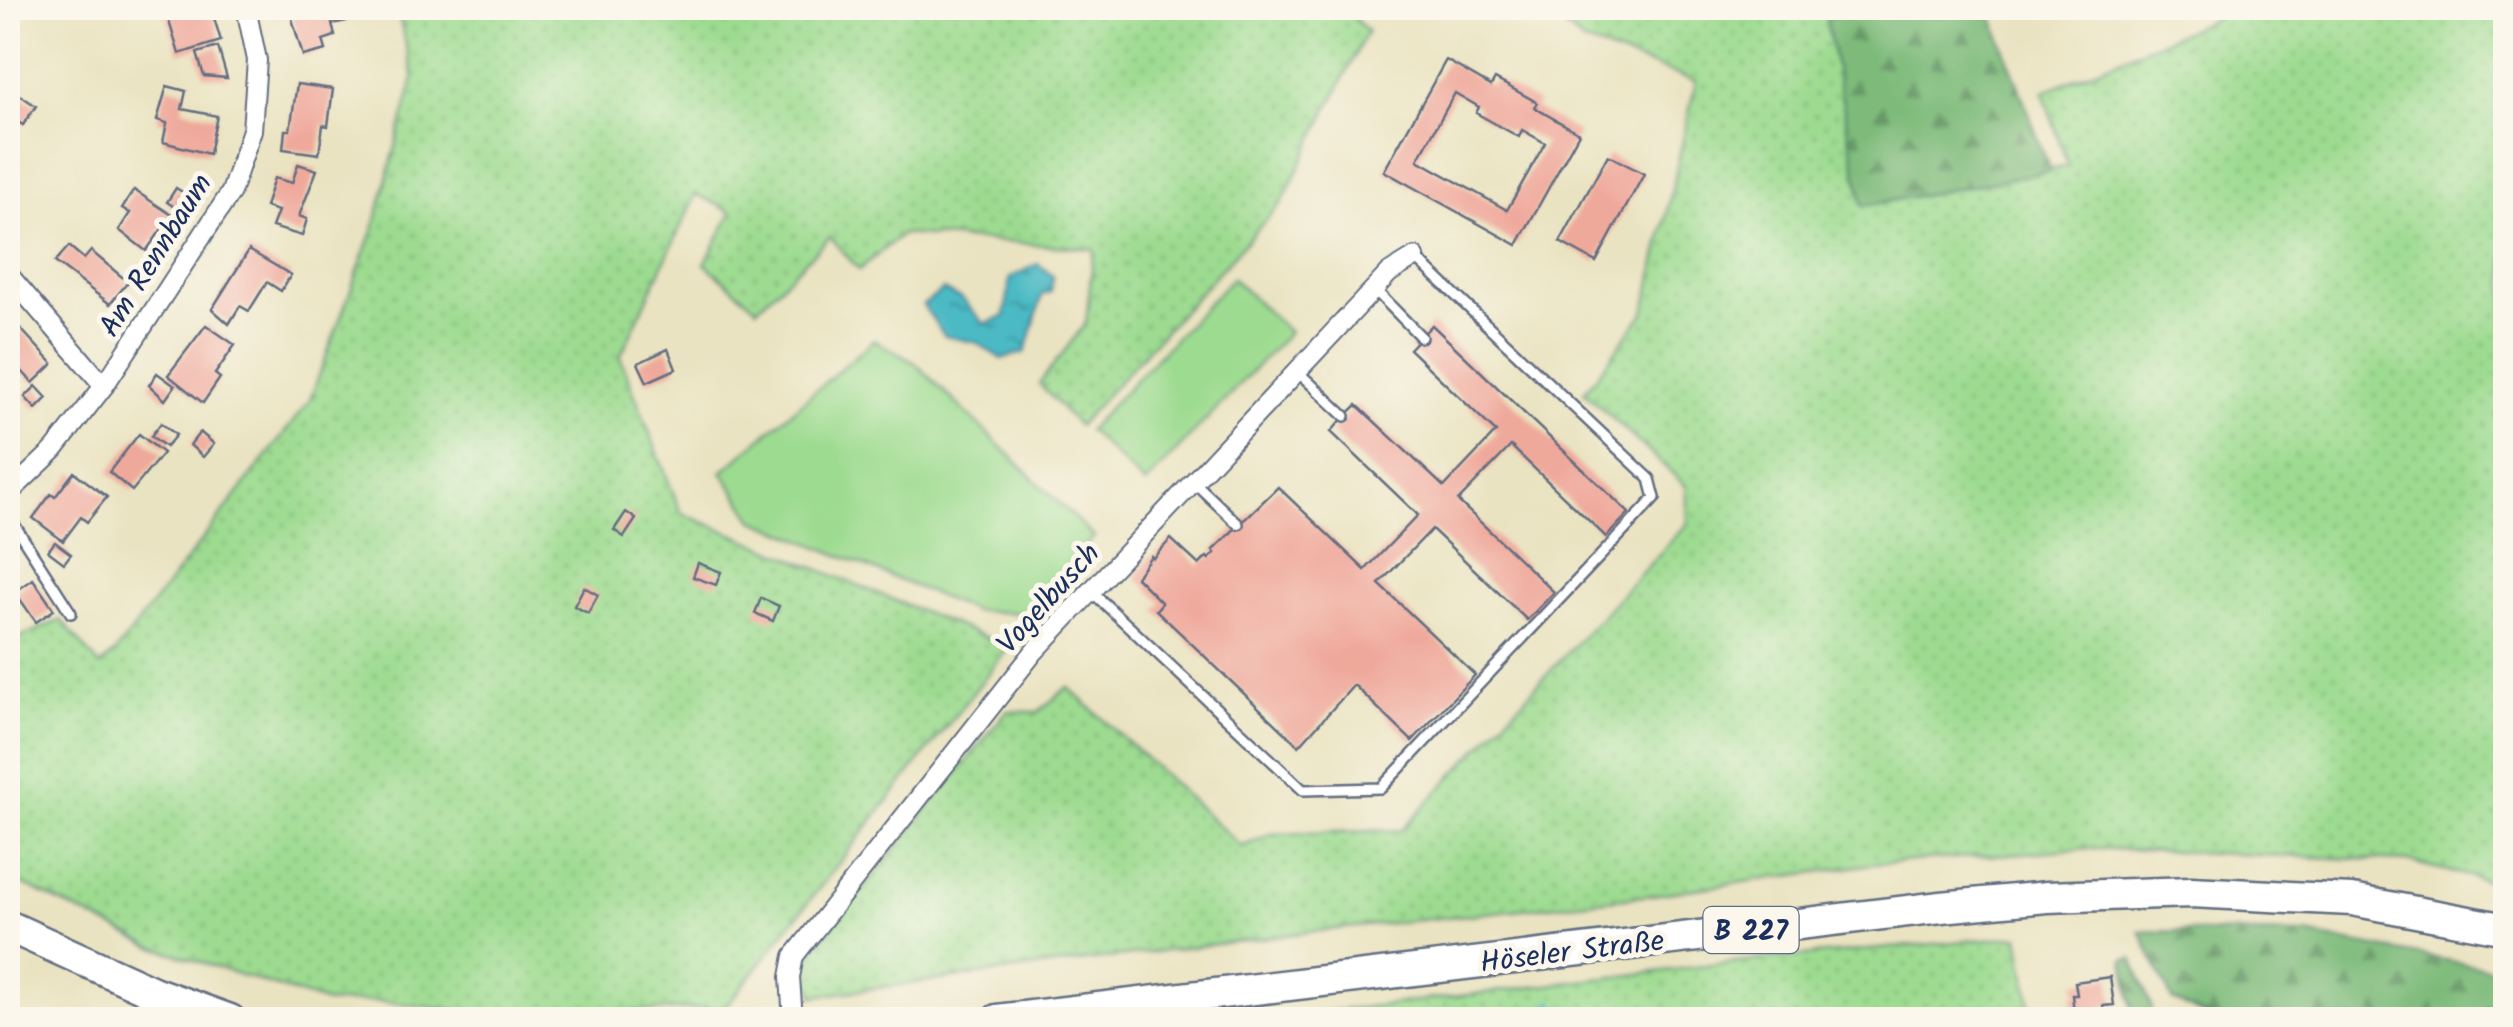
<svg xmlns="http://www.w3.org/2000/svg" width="2513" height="1027" font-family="Kalam,sans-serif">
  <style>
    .grass { fill: url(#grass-dots); stroke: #5c8577; stroke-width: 2.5 }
    .forest { fill: url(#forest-firs); stroke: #4c756c; stroke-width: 2.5 }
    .garden { fill: #9ddb90; stroke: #5c8577; stroke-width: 2.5 }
    .water { fill: url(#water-ripples); stroke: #347491; stroke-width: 2.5 }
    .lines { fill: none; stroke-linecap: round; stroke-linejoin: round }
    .stream { stroke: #4cbac4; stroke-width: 6 }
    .building { fill: #efa99b; fill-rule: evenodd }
    .lane-casing { stroke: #636e81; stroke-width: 14 }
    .street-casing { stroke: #636e81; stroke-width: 22 }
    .primary-casing { stroke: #636e81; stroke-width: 35 }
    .lane { stroke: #fff; stroke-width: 9 }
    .street { stroke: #fff; stroke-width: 18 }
    .primary { stroke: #fff; stroke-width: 30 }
    .labels { text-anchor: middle; stroke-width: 10; stroke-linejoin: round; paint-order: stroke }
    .shield { fill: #fbf7ec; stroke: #5e6b89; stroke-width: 2.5 }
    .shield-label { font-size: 28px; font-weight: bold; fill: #1b2f5e }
    .street-label { font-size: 30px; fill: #1b2f5e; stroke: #fbf7ec }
  </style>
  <defs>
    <pattern id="grass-dots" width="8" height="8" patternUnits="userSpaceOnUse" patternTransform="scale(2.5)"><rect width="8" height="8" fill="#9ddb90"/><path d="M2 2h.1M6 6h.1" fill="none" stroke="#87bc7f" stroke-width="1.8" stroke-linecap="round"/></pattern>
    <pattern id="forest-firs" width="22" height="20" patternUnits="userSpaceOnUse" patternTransform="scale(2.5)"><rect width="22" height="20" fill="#7ebb7a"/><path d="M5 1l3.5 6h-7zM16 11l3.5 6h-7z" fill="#669867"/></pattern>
    <pattern id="water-ripples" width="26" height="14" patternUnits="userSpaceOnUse" patternTransform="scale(2.5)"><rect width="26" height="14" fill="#4cbac4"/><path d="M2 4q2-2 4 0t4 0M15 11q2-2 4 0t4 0" fill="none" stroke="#3e98a2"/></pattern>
  </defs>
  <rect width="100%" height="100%" fill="#fbf7ec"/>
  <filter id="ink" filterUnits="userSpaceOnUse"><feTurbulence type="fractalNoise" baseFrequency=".01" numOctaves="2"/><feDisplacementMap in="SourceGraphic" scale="20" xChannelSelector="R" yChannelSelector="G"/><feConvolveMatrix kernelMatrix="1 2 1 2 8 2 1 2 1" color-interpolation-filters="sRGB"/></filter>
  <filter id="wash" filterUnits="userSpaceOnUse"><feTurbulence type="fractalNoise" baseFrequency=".0048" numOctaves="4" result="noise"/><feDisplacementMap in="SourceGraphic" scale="40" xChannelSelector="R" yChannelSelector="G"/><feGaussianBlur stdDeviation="2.25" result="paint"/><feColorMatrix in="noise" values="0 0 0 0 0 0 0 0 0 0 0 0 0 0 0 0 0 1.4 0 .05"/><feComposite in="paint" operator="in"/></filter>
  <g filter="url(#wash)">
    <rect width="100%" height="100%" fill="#eae3c1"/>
    <!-- grass -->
    <g class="grass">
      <path d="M397,8h947l23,23 -85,171 -204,224 -39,-42 47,-61 8,-74 -192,-15 -43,36 -29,-33 -73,71 -52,-44 27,-52 -36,-18 -76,163 61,156 328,134 -284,361 -220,8 -127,-15 -51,2 -176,-57 -143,-69v-235l53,-22 39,46 15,-13 195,-253 64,-172 40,-150z"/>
      <path d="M1544,8h280l40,198 204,-40 -25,-74 196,-84h266v877l-98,-24 -316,-13 -218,16 -221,31 -343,37 -495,64 -10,-34 203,-251 31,1 30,-25 174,160 29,-13 131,-4 286,-307 -2,-37 -102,-94 61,-80 51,-231 -113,-39z"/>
      <path d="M2019,936l14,83h-763l467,-57z"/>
    </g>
    <!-- forest -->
    <g class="forest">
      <path d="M1824,8h171l-2,10 57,153 -187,35z"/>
      <path d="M2140,931l166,3 199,37v48h-293l-40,-19z"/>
      <path d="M2132,958l19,47 1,14h-18l-10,-59z"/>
    </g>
    <!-- garden -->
    <g class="garden">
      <path d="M1232,278l57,54 -144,152 -57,-54z"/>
      <path d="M874,340l40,22 180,175 -70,76 -50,-2 -220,-91 -32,-48z"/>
    </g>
    <!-- water -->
    <path class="water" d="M1038,264l15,12 -2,16 -9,3 -16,57 -25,7 -23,-16 -34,-7 -21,-31 20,-15 19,9 23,25 20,-8 5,-38z"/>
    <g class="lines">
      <!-- stream -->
      <path class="stream" d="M1552,1003l1,17"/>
    </g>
    <g id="blocks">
      <!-- building -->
      <g class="building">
        <path d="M165,8h46l10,33 -42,13z"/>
        <path d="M292,8h50l4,13 -14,3 3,12 -12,4 3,10 -23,6 -12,-41 3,-1z"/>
        <path d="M218,47l9,31 -23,-2 -7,-23z"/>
        <path d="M1446,60l45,26 4,-7 43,24 -3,5 44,25 -62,112 -133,-74zM1455,93l24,14 -3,6 43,24 3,-7 23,13 -38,67 -89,-50z"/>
        <path d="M297,84l36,5 -5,37 -5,-1 -4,29 -36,-5 2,-19h5z"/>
        <path d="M167,86l19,5 -4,18 35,7 -8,38 -46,-12 4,-19 -10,-3z"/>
        <path d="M8,87l28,19 -13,19 -10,-6 -5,8z"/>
        <path d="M1608,155l36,19 -48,88 -36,-20z"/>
        <path d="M298,164l19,6 -18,46 8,3 -5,17 -30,-9 6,-16 -13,-4 9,-29 18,5z"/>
        <path d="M176,188l19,12 -9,15 -19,-13z"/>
        <path d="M134,190l38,25 -26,36 -27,-21 11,-17 -8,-5z"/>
        <path d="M69,246l15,13 7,-8 37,31 -18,22 -55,-42z"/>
        <path d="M249,250l42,25 -10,16 -14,-9 -18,29 -9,-5 -11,18 -17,-15z"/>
        <path d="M206,325l29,20 -20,29 5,4 -17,25 -35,-28z"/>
        <path d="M1432,325l197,188 -23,24 -95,-91 -53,55 96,91 -27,28 -95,-91 -53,55 96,91 -63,66 -58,-56 -55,61 -143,-136 6,-7 -26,-26 15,-21 2,2 18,-19 28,26 8,-8 2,2 6,-6 -2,-3 65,-63 87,83 53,-55 -87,-83 14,-16 12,-11 87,82 52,-55 -87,-83z"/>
        <path d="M21,329l32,35 -20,19 -25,-27v-15z"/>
        <path d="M668,349l8,20 -29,13 -9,-19z"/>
        <path d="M157,373l18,13 -10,14 -16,-15z"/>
        <path d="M36,386l11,12 -11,11 -11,-12z"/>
        <path d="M161,423l15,12 -10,12 -15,-11z"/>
        <path d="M200,432l14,12 -11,13 -13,-12z"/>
        <path d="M139,434l24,19 -31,38 -23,-19z"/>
        <path d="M74,472l33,25 -20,25 -6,-5 -18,24 -30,-23 18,-24 4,3z"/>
        <path d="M626,512l10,7 -12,18 -10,-7z"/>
        <path d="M55,542l16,12 -7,9 -16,-12z"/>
        <path d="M698,563l23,9 -5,13 -23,-8z"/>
        <path d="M33,579l21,31 -18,12 -21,-30z"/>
        <path d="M584,587l14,8 -10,18 -14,-7z"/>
        <path d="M761,598l18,8 -6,15 -18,-8z"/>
        <path d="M2110,977l4,28 -11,1 2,14h-30l-3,-25h5l-2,-13z"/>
      </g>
    </g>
  </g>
  <g filter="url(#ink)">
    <use href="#blocks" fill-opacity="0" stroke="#636e81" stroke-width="2.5"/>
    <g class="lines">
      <defs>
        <g id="lane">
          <path d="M1374,289l47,48"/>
          <path d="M1297,371l48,45"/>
          <path d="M1193,481l45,43"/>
          <path d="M8,515l63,98"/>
          <path d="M1091,591l212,199 78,-2 274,-290 -5,-19 -235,-222"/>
        </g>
        <g id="street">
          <path d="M8,274l96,112"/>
          <path d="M8,494l46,-44 50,-64 127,-194 21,-62 5,-70 -11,-52"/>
          <path d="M793,1020l-3,-43 4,-21 240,-304 355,-379 26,-16"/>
        </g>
        <g id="primary">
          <path d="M8,926l145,66 77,28"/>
          <path d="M997,1020l944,-113 106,-10 144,-5 161,8 154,29"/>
        </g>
      </defs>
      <!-- lane casing -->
      <use href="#lane" class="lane-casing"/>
      <!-- street casing -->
      <use href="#street" class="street-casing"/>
      <!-- primary casing -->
      <use href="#primary" class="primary-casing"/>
      <!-- lane -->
      <use href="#lane" class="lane"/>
      <!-- street -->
      <use href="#street" class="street"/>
      <!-- primary -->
      <use href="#primary" class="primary"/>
    </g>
  </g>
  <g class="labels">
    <!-- shield labels -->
    <rect class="shield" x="1703.5" y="907" width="95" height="46" rx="8"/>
    <g class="shield-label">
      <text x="1751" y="940">B 227</text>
    </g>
    <!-- street labels -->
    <g class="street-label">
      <text transform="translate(155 255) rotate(-58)" y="10">Am Rennbaum</text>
      <text transform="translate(1048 598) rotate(-48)" y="10">Vogelbusch</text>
      <text transform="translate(1572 951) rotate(-7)" y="10">Höseler Straße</text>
    </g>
  </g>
  <!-- margin -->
  <rect width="2513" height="1027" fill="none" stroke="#fbf7ec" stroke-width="40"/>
</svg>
